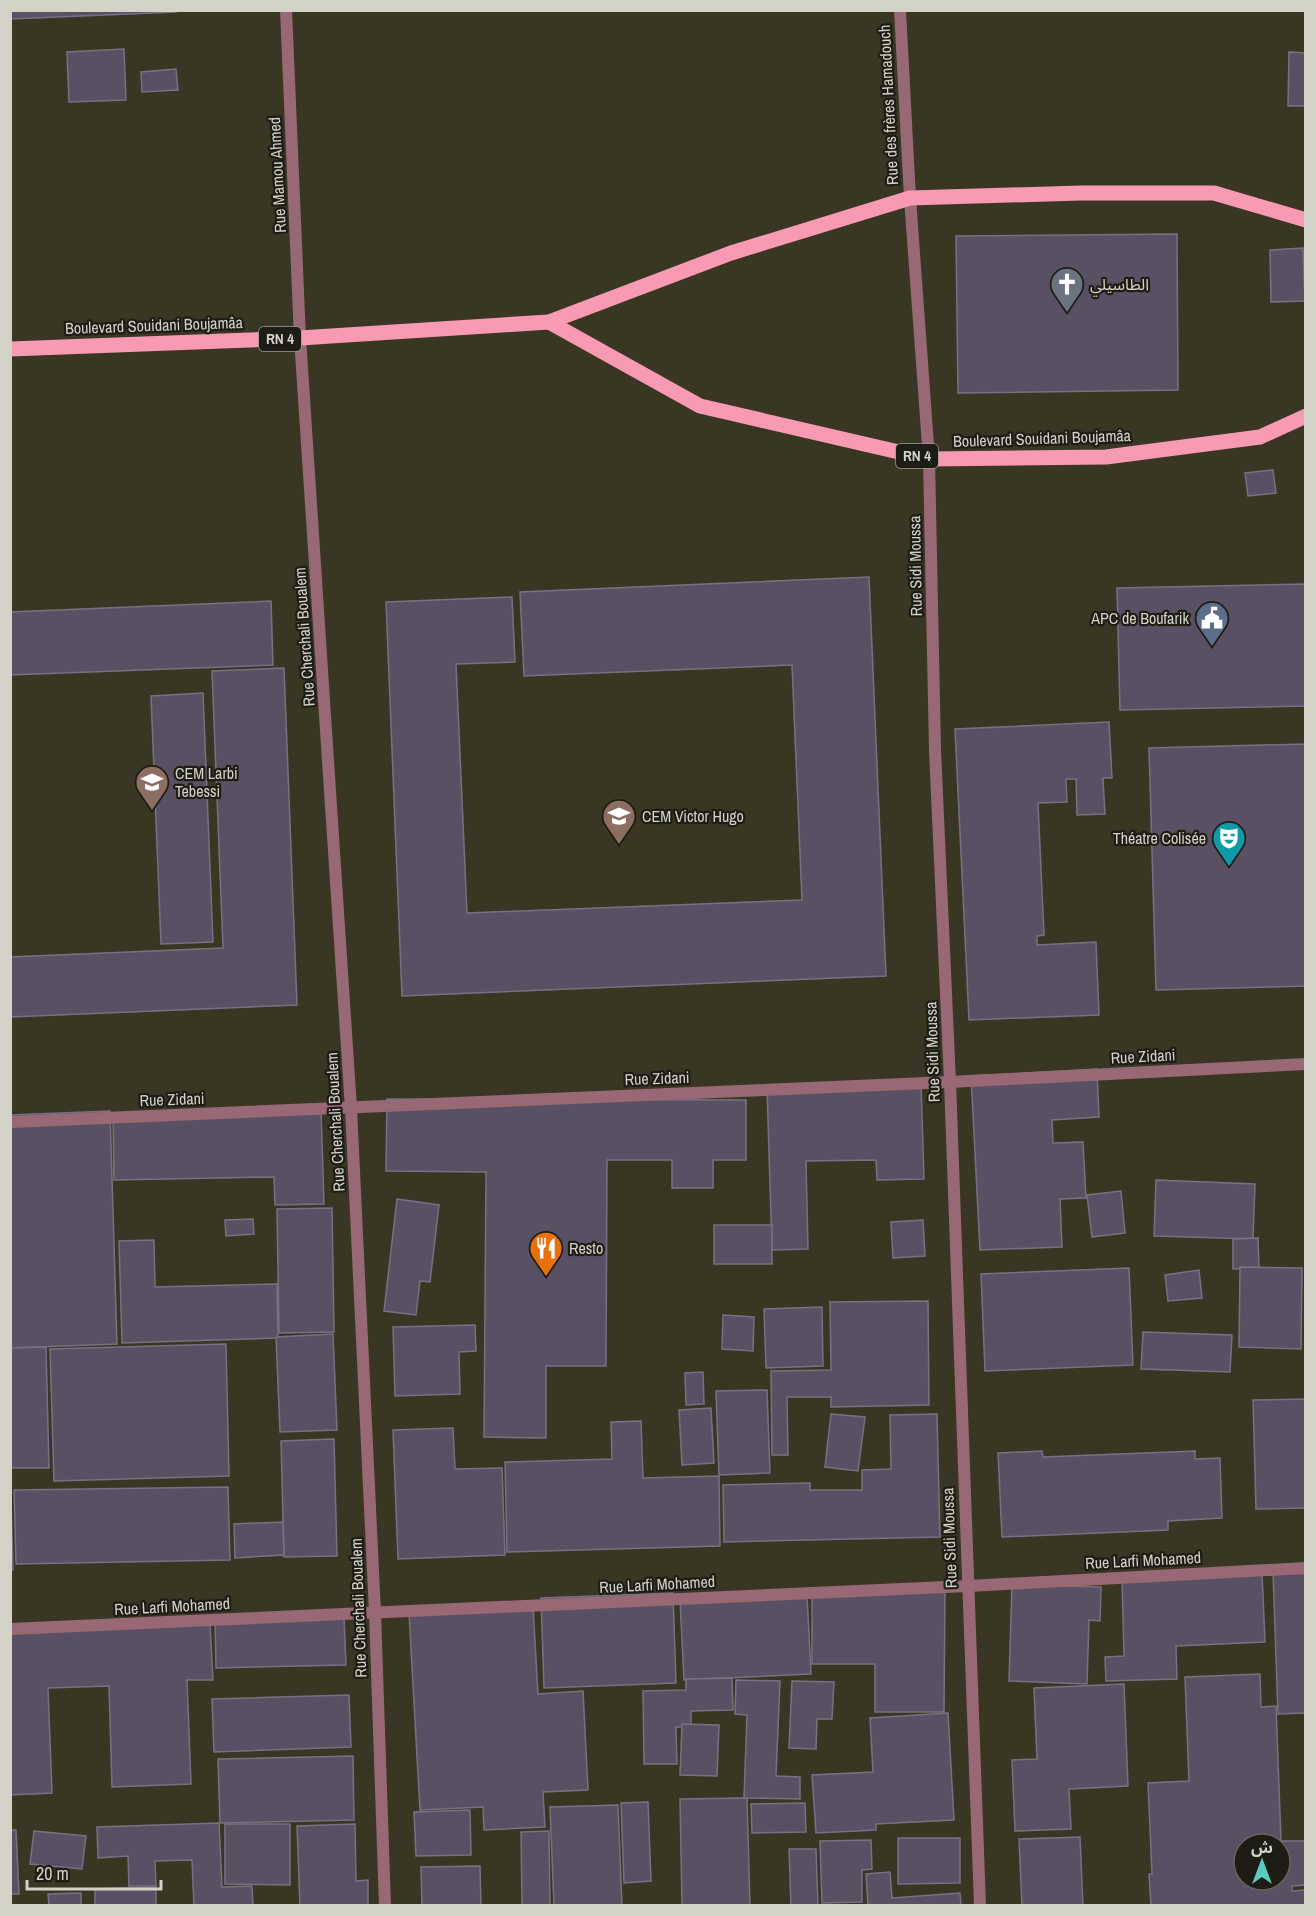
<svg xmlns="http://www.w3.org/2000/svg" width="1316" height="1916" font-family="'Archivo Narrow','Noto Sans Arabic',sans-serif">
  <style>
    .building { fill: #595163; stroke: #797183; stroke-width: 1.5; fill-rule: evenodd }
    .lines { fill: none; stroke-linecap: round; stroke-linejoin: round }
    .minor { stroke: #986974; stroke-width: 12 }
    .primary { stroke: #f99ab3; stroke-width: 15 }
    .labels { text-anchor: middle; stroke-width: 4.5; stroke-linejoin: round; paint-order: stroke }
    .shield { fill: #1e1d15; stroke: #9d9c92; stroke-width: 1.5 }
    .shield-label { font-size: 15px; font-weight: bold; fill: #d3d2c7 }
    .street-label { font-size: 16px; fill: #d3d2c7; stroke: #1e1d15 }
    .poi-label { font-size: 16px; fill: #d3d2c7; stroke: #1e1d15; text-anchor: start }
  </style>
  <rect width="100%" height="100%" fill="#393624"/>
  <!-- building -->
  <g class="building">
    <path d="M10,10h166v2l-166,7z"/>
    <path d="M124,49l2,51 -57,2 -2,-50z"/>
    <path d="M1289,52l17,1v53h-18z"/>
    <path d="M176,69l2,21 -36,2 -1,-20z"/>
    <path d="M1177,234l1,156 -220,3 -2,-157z"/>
    <path d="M1303,248l2,53 -34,1 -1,-52z"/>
    <path d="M1273,470l3,23 -28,3 -3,-23z"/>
    <path d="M869,577l17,399 -484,20 -16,-394 126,-5 3,65 -59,2 11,249 335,-13 -10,-235 -268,11 -4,-84z"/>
    <path d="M1306,584v122l-186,4 -3,-122z"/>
    <path d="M271,601l2,64 -263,10v-63z"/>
    <path d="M284,668l13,337 -287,12v-60l213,-9 -11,-277z"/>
    <path d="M203,693l10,249 -52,2 -10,-248z"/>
    <path d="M1109,722l3,56h-9l2,36 -28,1 -1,-36h-10l1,23 -29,1 6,132 -7,1v9l59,-3 3,73 -130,5 -14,-291z"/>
    <path d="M1306,744v242l-150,4 -7,-242z"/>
    <path d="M1097,1069l2,48 -47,3 1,23 30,-1 3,56 -26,1 2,48 -82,3 -9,-174z"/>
    <path d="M921,1083l3,96 -47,1 -1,-20 -70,1 2,88 -36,1 -5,-163z"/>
    <path d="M387,1099l359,1v60h-33v28h-41v-28h-65l-1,206h-60v72l-62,-1 2,-265 -100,-1z"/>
    <path d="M321,1110l3,94 -49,1 -1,-28 -160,3 -1,-66z"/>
    <path d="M110,1111l7,233 -107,4v-233z"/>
    <path d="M1156,1180l99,4 -2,55 -99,-3z"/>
    <path d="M1121,1191l4,42 -33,4 -5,-42z"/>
    <path d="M397,1199l42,6 -9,77 -10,-1 -4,34 -32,-4z"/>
    <path d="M332,1208l2,124 -55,1 -2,-124z"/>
    <path d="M253,1219l1,15 -28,2 -1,-16z"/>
    <path d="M923,1220l2,36 -32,2 -2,-36z"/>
    <rect x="714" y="1225" width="58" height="39"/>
    <path d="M1258,1238l1,30 -26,1v-30z"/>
    <path d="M154,1240l1,47 122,-3 1,54 -156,5 -3,-102z"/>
    <path d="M1240,1267l62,1 -1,81 -62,-2z"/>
    <path d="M1129,1268l4,97 -148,6 -4,-97z"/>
    <path d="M1199,1270l3,28 -34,3 -3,-26z"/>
    <path d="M928,1301l1,104 -98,2v-10h-44l1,58h-16l-1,-84 60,-1 -1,-68z"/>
    <path d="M822,1307l1,59 -57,2 -2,-59z"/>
    <path d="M723,1315l31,2 -1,34 -31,-2z"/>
    <path d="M475,1325l1,26 -17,1 1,42 -65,2 -2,-69z"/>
    <path d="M1143,1332l89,3 -2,37 -89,-3z"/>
    <path d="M333,1334l4,96 -57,2 -4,-95z"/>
    <path d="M226,1344l3,132 -175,5 -4,-132z"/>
    <path d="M46,1347l3,121h-38l-1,-120z"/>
    <path d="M703,1372l1,32 -18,1 -1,-32z"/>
    <path d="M767,1390l3,83 -51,2 -3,-84z"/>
    <path d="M1306,1399v109l-50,1 -3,-109z"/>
    <path d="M711,1408l3,55 -32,2 -3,-55z"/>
    <path d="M831,1414l34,3 -7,54 -33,-4z"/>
    <path d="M937,1414l3,123 -216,5 -1,-57 87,-2v7h52v-20l29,-1 -1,-54z"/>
    <path d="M641,1421l2,57 76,-2 1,70 -213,6 -2,-90 107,-3 -1,-37z"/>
    <path d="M453,1428l2,41 47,-1 3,87 -107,4 -5,-129z"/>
    <path d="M334,1439l3,117 -53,1 -3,-116z"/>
    <path d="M1042,1451l1,6 152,-6v8l25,-1 2,60 -54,3v9l-166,7 -4,-84z"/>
    <path d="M228,1487l2,73 -214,4 -2,-74z"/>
    <path d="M11,1499l2,71h-3v-71z"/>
    <path d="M283,1522l1,33 -49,3 -1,-34z"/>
    <path d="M1306,1571v142l-28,1 -5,-142z"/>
    <path d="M1262,1573l3,69 -89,4 1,33 -71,2 -1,-24 19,-1 -2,-77z"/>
    <path d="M1012,1584l89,3 -1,34 -11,-1 -2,64 -78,-3z"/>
    <path d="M812,1591h133l-1,121h-69v-48h-63z"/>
    <path d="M673,1593l3,90 -132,5 -3,-90z"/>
    <path d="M807,1595l4,79 -127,6 -4,-80z"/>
    <path d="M533,1606l5,88 45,-3 5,99 -45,2 2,35 -61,3 -1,-23 -63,3 -11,-197z"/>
    <path d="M344,1617l2,48 -130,3 -1,-47z"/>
    <path d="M210,1623l3,57h-26l4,104 -79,3 -3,-101 -61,2 4,105 -42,2v-166z"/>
    <path d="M1260,1674l1,33 15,-1 5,135h25v44l-14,1v5l14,-1v16h-155l-2,-32h3l-4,-91 41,-2 -4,-104zM1244,1844h36v36h-36z"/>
    <path d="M732,1678l1,32 -42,1v16h-15l1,37h-33l-1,-73 43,-1v-11z"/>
    <path d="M736,1680l44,1 -4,95 24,1v22l-56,-1 3,-83 -12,-1z"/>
    <path d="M792,1681l42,1 -2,37h-15l-1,30 -27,-1z"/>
    <path d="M1124,1684l4,102 -59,3 2,40 -56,2 -3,-71 25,-1 -3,-71z"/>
    <path d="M349,1695l2,52 -137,5 -2,-53z"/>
    <path d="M948,1713l6,107 -78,4v6l-60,3 -4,-58 61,-3 -3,-54z"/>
    <path d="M682,1724l37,1 -2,51 -37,-1z"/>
    <path d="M353,1756l1,64 -134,3 -2,-64z"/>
    <path d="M747,1798l3,108h-68l-2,-107z"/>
    <path d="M648,1802l3,79 -27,2 -3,-80z"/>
    <path d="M805,1803l1,29 -54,1 -1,-29z"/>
    <path d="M618,1805l4,101h-68l-4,-99z"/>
    <path d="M470,1810l1,45 -55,1 -2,-44z"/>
    <path d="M219,1823l3,64 30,-1 1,20h-59l-2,-46 -37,1 1,25h-27l-1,-30 -30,2 -1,-31z"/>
    <path d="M225,1824h65v61l-65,-1z"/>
    <path d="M355,1824l1,57 12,-1v26h-68l-3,-80z"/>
    <path d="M10,1830h6l3,64h-9z"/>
    <path d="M34,1831l52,5 -4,33 -52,-5z"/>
    <path d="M549,1831l1,75h-28l-1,-74z"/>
    <path d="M1080,1837l3,69h-61l-3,-67z"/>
    <path d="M898,1838h62v45l-62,1z"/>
    <path d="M871,1840l1,29 -10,1v32l-40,1 -2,-62z"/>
    <path d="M789,1849h27l2,57h-27z"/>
    <path d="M480,1866l1,40h-59l-1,-39z"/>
    <path d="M890,1872l2,26 68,-5 1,13h-93l-2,-32z"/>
    <path d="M156,1887v19h-61v-17z"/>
    <path d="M81,1893v13h-32l-1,-12z"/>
  </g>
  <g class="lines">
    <!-- minor -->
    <g class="minor">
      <path d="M286,10l14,328 51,770 24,505 10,293"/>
      <path d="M900,10l10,188 19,261 6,291 15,332 30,824"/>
      <path d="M10,1122l940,-40 356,-18"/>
      <path d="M10,1629l958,-43 338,-18"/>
    </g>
    <!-- primary -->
    <g class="primary">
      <path d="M549,322l151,84 229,53 177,-2 154,-20 46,-21"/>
      <path d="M10,349l290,-11 249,-16 182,-69 179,-55 171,-5h133l92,27"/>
    </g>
  </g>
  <!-- icons -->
  <defs>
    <symbol id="church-pin" viewBox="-11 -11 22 30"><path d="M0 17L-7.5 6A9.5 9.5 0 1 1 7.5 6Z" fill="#6b7280" stroke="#1e1d15"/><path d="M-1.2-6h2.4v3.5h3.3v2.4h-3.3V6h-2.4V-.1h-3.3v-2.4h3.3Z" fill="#fff"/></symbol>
    <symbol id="civic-pin" viewBox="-11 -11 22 30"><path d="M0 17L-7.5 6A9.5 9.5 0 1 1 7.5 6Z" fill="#5c6f8a" stroke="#1e1d15"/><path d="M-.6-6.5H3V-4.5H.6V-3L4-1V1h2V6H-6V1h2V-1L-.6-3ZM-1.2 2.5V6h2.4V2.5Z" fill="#fff"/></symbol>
    <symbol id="school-pin" viewBox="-11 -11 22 30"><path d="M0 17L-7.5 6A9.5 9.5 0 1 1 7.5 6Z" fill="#8d6e63" stroke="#1e1d15"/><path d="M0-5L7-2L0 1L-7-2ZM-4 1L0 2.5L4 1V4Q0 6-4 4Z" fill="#fff"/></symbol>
    <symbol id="theatre-pin" viewBox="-11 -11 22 30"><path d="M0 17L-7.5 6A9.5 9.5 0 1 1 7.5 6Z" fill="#0f9aa8" stroke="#1e1d15"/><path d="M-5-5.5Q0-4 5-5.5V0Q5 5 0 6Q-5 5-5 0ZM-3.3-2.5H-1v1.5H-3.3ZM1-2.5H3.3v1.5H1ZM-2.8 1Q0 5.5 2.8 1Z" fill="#fff"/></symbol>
    <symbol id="restaurant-pin" viewBox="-11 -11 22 30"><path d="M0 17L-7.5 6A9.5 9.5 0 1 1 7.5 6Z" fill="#e8710a" stroke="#1e1d15"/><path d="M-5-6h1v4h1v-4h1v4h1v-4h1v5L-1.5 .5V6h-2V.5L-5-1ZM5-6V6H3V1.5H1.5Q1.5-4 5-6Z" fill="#fff"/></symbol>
  </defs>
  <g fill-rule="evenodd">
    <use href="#church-pin" x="1048" y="265" width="38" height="52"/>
    <use href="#civic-pin" x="1193" y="599" width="38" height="52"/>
    <use href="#school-pin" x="133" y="763" width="38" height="52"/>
    <use href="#school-pin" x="600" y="797" width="38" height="52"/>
    <use href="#theatre-pin" x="1210" y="819" width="38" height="52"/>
    <use href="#restaurant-pin" x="527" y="1229" width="38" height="52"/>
  </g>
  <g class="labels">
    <!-- shield labels -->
    <g class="shield">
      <rect x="259" y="327" width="42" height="24" rx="4.5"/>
      <rect x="896" y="444" width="42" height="24" rx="4.5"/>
    </g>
    <g class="shield-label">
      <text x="280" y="344">RN 4</text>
      <text x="917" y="461">RN 4</text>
    </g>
    <!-- street labels -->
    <g class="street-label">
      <text transform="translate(888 105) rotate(-93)" y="6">Rue des frères Hamadouch</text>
      <text transform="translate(277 175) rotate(-93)" y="6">Rue Mamou Ahmed</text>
      <text transform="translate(154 325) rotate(-2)" y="6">Boulevard Souidani Boujamâa</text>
      <text transform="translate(1042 438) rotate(-2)" y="6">Boulevard Souidani Boujamâa</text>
      <text transform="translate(915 566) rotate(-91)" y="6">Rue Sidi Moussa</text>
      <text transform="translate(304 637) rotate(-94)" y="6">Rue Cherchali Boualem</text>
      <text transform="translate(932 1052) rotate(-92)" y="6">Rue Sidi Moussa</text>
      <text transform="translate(1143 1056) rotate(-3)" y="6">Rue Zidani</text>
      <text transform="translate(657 1078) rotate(-2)" y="6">Rue Zidani</text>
      <text transform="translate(172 1099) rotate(-2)" y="6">Rue Zidani</text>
      <text transform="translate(335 1122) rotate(-93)" y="6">Rue Cherchali Boualem</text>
      <text transform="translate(949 1538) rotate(-92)" y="6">Rue Sidi Moussa</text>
      <text transform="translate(1143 1560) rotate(-3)" y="6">Rue Larfi Mohamed</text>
      <text transform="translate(657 1584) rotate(-3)" y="6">Rue Larfi Mohamed</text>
      <text transform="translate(172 1606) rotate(-3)" y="6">Rue Larfi Mohamed</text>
      <text transform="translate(358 1608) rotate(-92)" y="6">Rue Cherchali Boualem</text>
    </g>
    <!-- poi labels -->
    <g class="poi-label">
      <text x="1090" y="290">الطاسيلي</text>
      <text x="1189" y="624" text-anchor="end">APC de Boufarik</text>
      <text x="175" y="779">CEM Larbi<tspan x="175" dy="18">Tebessi</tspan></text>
      <text x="642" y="822">CEM Victor Hugo</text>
      <text x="1206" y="844" text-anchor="end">Théatre Colisée</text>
      <text x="569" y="1254">Resto</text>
    </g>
  </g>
  <!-- border -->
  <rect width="1316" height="1916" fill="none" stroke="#d3d2c7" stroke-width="24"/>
  <!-- north arrow -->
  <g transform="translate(1262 1862)"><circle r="28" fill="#1e1d15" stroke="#66655c" stroke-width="1.5"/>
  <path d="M0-4.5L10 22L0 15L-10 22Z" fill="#59cebe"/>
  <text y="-9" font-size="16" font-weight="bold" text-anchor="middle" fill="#d3d2c7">ش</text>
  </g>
  <!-- scale -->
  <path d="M27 1880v9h134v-9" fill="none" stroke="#d3d2c7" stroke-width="3"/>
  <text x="36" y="1880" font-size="18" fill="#d3d2c7" stroke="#1e1d15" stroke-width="4.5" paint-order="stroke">20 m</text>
</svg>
